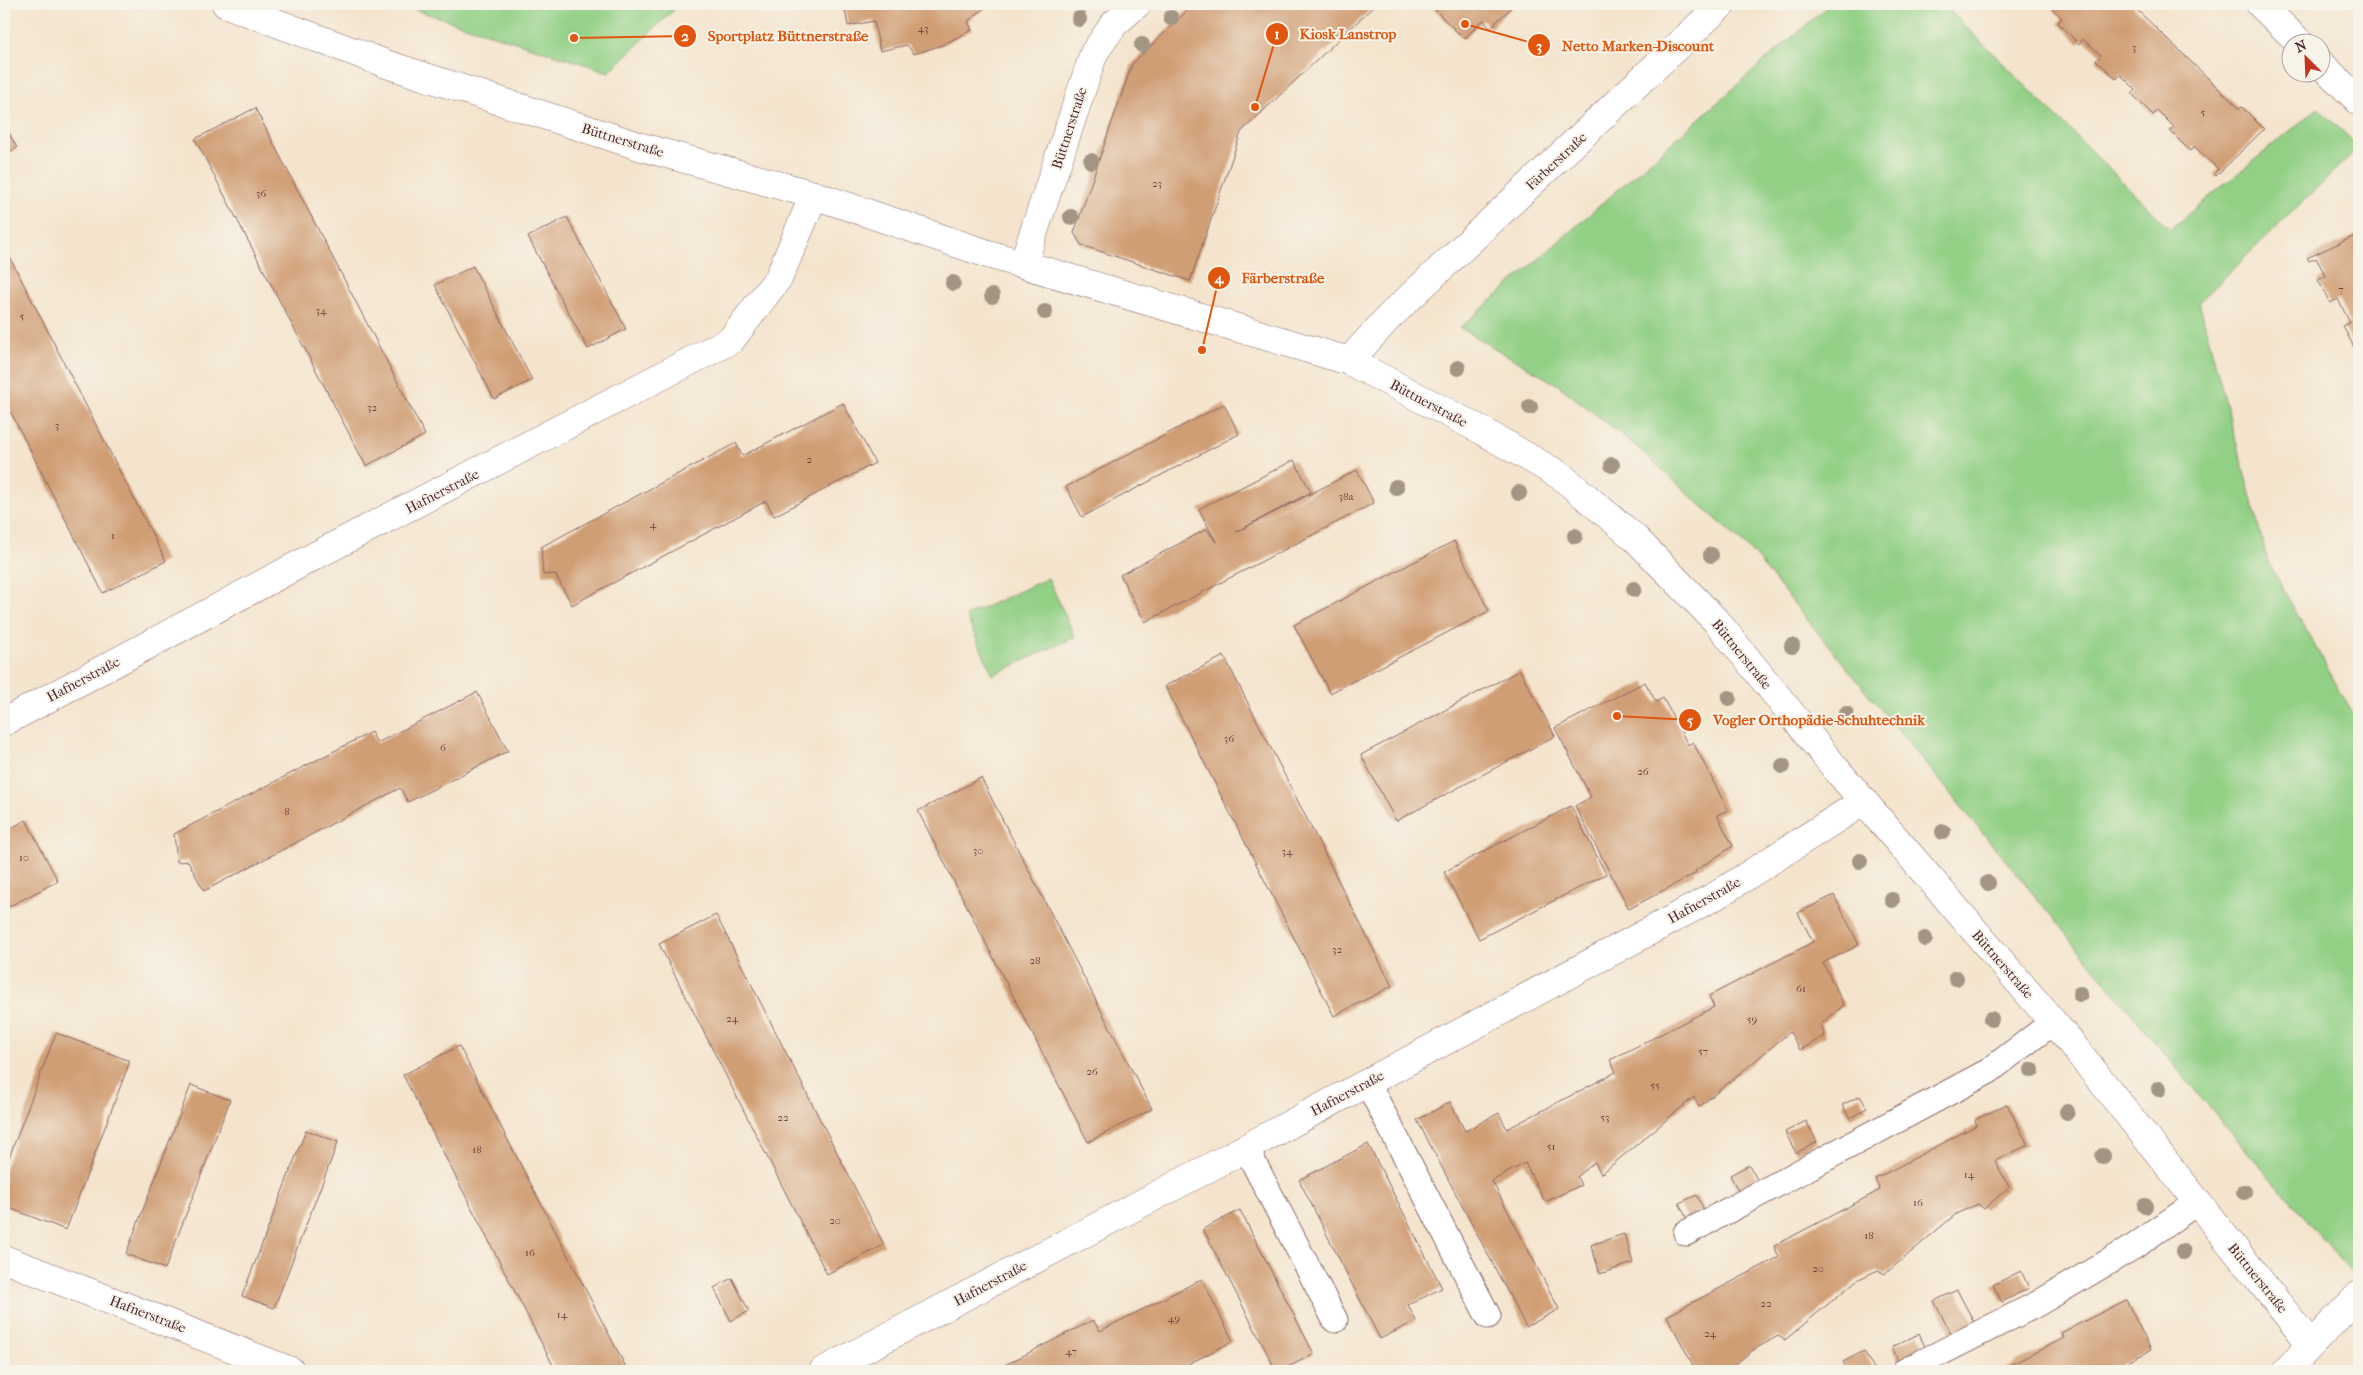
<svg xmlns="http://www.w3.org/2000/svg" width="2363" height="1375" font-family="'IM FELL French Canon',serif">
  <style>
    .green { fill: #92d085; stroke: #6e7858 }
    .building { fill: #d09e75 }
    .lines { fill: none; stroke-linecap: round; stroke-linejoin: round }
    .service-casing { stroke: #866464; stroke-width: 27 }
    .minor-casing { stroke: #866464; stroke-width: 29 }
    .tertiary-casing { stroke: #866464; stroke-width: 29 }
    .service { stroke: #fff; stroke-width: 25 }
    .minor { stroke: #fff; stroke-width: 28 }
    .tertiary { stroke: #fff; stroke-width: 28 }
    .tree { fill: #a39583 }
    .labels { text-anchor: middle; stroke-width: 4; stroke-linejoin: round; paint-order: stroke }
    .number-label { font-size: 11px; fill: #6c3f3e }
    .street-label { font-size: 14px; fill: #4a1f2b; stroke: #f7f3e8 }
    .leader { fill: none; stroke: #e0560e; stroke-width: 2 }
    .callout-dot { fill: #e0560e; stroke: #f7f3e8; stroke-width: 2 }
    .mark-label { font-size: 15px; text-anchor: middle; font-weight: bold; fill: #fff }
    .callout-label { font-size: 15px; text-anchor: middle; font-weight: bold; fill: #e0560e; stroke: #f7f3e8; stroke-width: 4; stroke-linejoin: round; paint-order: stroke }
  </style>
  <rect width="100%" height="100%" fill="#f7f3e8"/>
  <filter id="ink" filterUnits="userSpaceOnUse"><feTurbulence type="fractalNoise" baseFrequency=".02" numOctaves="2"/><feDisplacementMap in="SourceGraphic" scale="10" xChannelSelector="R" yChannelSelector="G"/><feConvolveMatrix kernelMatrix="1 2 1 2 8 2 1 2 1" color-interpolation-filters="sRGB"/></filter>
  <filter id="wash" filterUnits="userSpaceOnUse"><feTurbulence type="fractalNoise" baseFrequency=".0096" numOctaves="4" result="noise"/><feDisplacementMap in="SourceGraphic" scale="20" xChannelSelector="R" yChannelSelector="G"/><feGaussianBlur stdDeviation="1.12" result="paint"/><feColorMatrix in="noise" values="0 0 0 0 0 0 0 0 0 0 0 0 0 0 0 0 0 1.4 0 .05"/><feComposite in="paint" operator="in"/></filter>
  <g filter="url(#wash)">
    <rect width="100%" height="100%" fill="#f4e4cd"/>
    <!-- green -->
    <g class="green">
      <path d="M397,4h283l-71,68z"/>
      <path d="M1830,4h113l227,225 148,-121 41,39 -160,155 69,260 91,163v556l-157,-182 -453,-550 -113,-103 -78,-61 -98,-57z"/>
      <path d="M1048,578l27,59 -82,38 -27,-59z"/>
    </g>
    <g id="blocks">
      <!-- building -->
      <g class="building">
        <path d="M844,4h146l-22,17 4,9 -30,15 -28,9 -7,-9 -27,6 -6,-30 -26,5z"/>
        <path d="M1194,4h175l4,3 -132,125 -51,149 -109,-36 -7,-12 58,-169z"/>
        <path d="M1429,4h86l-25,24 -7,-8 -19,19z"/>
        <path d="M2047,4h84l109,105 2,-2 22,22 -48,47 -2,-2 4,-5 -24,-23 -4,5 -20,-20 4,-4 -17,-17 -4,5 -21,-21 4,-4 -15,-15 -5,4 -20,-19 5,-5 -18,-16 -4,5 -21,-21 4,-5z"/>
        <path d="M255,108l170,327 -59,31 -171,-327z"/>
        <path d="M4,124l13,24 -13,7z"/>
        <path d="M567,217l59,112 -38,20 -60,-112z"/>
        <path d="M2359,234v123l-16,-31 7,-3 -12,-24 -8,4 -12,-23 8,-4 -10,-18 -7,3 -2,-3z"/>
        <path d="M4,246l162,315 -63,32 -99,-194z"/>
        <path d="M473,266l59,114 -38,19 -59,-114z"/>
        <path d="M843,403l32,60 -101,53 -8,-15 -194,104 -17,-31 -12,1 -2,-28 195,-104 6,13z"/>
        <path d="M1224,404l15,30 -157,83 -16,-30z"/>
        <path d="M1294,460l17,32 -75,40 121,-62 17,33 -229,119 -25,-47 87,-46 9,13 -17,-33z"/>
        <path d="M1454,541l35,70 -159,82 -36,-68z"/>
        <path d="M1224,656l168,330 -58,30 -169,-330z"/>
        <path d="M1520,670l35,66 -159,85 -35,-66z"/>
        <path d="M1645,682l11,20 7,-4 25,47 5,-3 35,68 -11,5 16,31 -38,25 1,2 -67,36 -54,-103 16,-9 -36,-69z"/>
        <path d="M477,692l31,59 -100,51 -8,-14 -196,103 -16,-30 -11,1 -3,-28 197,-102 6,11z"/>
        <path d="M981,778l171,331 -64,33 -170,-331z"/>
        <path d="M1571,806l35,68 -127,65 -35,-67z"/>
        <path d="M26,820l32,61 -54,28v-77z"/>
        <path d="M1834,895l25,50 -36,18 21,42 -23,19 4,12 -25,14 -10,-18 -91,75 -5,-10 -93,77 -6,-12 -18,15 4,8 -36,17 -20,-39 -33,18 67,128 -33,18 -109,-207 33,-18 15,29 34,-18 8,16 109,-57 -6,-12 104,-53 -5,-11 104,-54 -15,-29z"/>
        <path d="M716,915l168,330 -57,29 -168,-330z"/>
        <path d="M56,1033l74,28 -64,169 -62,-24v-35z"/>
        <path d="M459,1046l145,279 24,46h-72l-153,-296z"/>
        <path d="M191,1085l39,15 -65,169 -39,-15z"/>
        <path d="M1860,1096l7,12 -17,10 -8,-13z"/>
        <path d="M2007,1104l21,41 -33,16 14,26 -25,22 -6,-5 -22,10 -71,60 -7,-4 -21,10 -72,60 -7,-4 -25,14 -26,21h-31l-29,-55 112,-59 -5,-11 106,-56 -5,-11 102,-54 -2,-5z"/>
        <path d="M1806,1121l11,21 -21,11 -11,-21z"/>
        <path d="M306,1130l32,12 -64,166 -32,-12z"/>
        <path d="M1368,1144l74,144 -34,17 8,16 -36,18 -81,-159z"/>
        <path d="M1749,1165l10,18 -20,10 -9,-18z"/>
        <path d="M1697,1195l7,15 -17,9 -8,-16z"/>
        <path d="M1240,1210l74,144 -34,17h-4l-7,-14 -66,-128z"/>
        <path d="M1624,1234l9,29 -33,11 -9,-29z"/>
        <path d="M2021,1271l8,17 -27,14 -9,-17z"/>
        <path d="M732,1278l17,33 -18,10 -17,-33z"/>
        <path d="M1202,1279l31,62 -58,30h-182l100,-51 7,11z"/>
        <path d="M1957,1290l18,34 -23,12 -18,-35z"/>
        <path d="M2126,1300l25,50 -41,21h-112l66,-33 -3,-5z"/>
        <path d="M1919,1334l7,15 -27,14 -7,-16z"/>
        <path d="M1864,1351l11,20h-27l-5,-9z"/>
      </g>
    </g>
  </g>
  <g filter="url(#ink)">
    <use href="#blocks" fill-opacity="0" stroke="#866464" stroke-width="1"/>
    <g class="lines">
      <defs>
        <g id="service">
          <path d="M1367,1082l121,234"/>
          <path d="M1246,1148l89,172"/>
          <path d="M1686,1233l303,-162 64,-49"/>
          <path d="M1905,1371l132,-67 98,-58 62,-44"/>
        </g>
        <g id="minor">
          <path d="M226,4l163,61 253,82 172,48 174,59 361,107 130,68 82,47 74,62 83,85 118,146 235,274 240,302"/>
          <path d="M2260,4l39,38"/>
          <path d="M2320,63l39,38"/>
          <path d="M1023,264l71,-211 20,-29 23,-20"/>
          <path d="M1349,361l40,-44 333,-313"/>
          <path d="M4,722l324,-173 403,-209 48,-63 35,-82"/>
          <path d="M4,1259l287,112"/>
          <path d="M823,1371l378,-199 516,-277 147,-94"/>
        </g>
        <path id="tertiary" d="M2286,1371l73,-76"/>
      </defs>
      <!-- service casing -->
      <use href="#service" class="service-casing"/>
      <!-- minor casing -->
      <use href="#minor" class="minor-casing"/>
      <!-- tertiary casing -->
      <use href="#tertiary" class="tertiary-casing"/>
      <!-- service -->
      <use href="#service" class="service"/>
      <!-- minor -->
      <use href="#minor" class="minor"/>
      <!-- tertiary -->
      <use href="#tertiary" class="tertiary"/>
    </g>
    <!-- trees -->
    <g class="tree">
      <circle cx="1171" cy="18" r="8"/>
      <circle cx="1079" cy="19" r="8"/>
      <circle cx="1142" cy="45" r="8"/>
      <circle cx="1091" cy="161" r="8"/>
      <circle cx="1071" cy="217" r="8"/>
      <circle cx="953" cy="283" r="8"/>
      <circle cx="992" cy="296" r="8"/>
      <circle cx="1045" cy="312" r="8"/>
      <circle cx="1458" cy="368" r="8"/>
      <circle cx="1530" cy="407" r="8"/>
      <circle cx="1612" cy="465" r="8"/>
      <circle cx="1396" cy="487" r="8"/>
      <circle cx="1519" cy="493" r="8"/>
      <circle cx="1575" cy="536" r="8"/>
      <circle cx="1711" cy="555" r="8"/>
      <circle cx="1634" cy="589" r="8"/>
      <circle cx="1792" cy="646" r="8"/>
      <circle cx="1729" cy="698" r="8"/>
      <circle cx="1846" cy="714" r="8"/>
      <circle cx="1783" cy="766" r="8"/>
      <circle cx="1943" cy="832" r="8"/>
      <circle cx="1860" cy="861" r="8"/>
      <circle cx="1988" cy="883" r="8"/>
      <circle cx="1892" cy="900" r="8"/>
      <circle cx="1925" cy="939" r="8"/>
      <circle cx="1956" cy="978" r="8"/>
      <circle cx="2080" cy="994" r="8"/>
      <circle cx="1991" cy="1019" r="8"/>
      <circle cx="2032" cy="1070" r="8"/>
      <circle cx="2159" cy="1089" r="8"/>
      <circle cx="2067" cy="1112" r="8"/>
      <circle cx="2103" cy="1156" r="8"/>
      <circle cx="2244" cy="1192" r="8"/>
      <circle cx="2145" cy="1206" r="8"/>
      <circle cx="2183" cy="1252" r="8"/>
    </g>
  </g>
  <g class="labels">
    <!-- number labels -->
    <g class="number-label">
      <text x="923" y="32">43</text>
      <text x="2134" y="51">3</text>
      <text x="2203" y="116">5</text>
      <text x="1157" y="187">23</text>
      <text x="261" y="197">36</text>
      <text x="2341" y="293">7</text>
      <text x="321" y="314">34</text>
      <text x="22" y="320">5</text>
      <text x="372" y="411">32</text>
      <text x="57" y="429">3</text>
      <text x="809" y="463">2</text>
      <text x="1346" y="500">38a</text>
      <text x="653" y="528">4</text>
      <text x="113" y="539">1</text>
      <text x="1229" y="742">36</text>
      <text x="443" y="751">6</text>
      <text x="1643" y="775">26</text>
      <text x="287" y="815">8</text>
      <text x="978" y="854">30</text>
      <text x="1287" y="855">34</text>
      <text x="24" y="861">10</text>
      <text x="1337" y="953">32</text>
      <text x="1035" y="964">28</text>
      <text x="1801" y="992">61</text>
      <text x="732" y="1022">24</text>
      <text x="1752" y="1023">59</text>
      <text x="1703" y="1055">57</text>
      <text x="1092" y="1075">26</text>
      <text x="1655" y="1089">55</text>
      <text x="783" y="1121">22</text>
      <text x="1605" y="1121">53</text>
      <text x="1551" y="1150">51</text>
      <text x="477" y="1153">18</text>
      <text x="1969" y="1178">14</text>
      <text x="1918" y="1206">16</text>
      <text x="835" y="1224">20</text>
      <text x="1869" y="1239">18</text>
      <text x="530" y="1256">16</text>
      <text x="1818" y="1272">20</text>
      <text x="1766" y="1307">22</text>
      <text x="562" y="1318">14</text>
      <text x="1174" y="1322">49</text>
      <text x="1710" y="1337">24</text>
      <text x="1071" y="1355">47</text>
    </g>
    <!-- street labels -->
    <g class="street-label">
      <text transform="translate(1069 128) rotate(-72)" y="5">Büttnerstraße</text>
      <text transform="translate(623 140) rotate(17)" y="5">Büttnerstraße</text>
      <text transform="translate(1556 161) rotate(-43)" y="5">Färberstraße</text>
      <text transform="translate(1429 403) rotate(28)" y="5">Büttnerstraße</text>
      <text transform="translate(442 491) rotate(-27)" y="5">Hafnerstraße</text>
      <text transform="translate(1742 654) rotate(51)" y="5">Büttnerstraße</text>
      <text transform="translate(83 679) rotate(-28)" y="5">Hafnerstraße</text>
      <text transform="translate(1704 900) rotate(-29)" y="5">Hafnerstraße</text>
      <text transform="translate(2003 964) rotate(49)" y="5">Büttnerstraße</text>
      <text transform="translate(1347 1093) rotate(-28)" y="5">Hafnerstraße</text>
      <text transform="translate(2258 1278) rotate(51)" y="5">Büttnerstraße</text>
      <text transform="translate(990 1283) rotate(-28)" y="5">Hafnerstraße</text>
      <text transform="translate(148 1314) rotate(21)" y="5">Hafnerstraße</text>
    </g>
  </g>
  <!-- callouts -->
  <path class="leader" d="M1255 107L1277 34M574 38L685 36M1465 24L1539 45M1202 350L1219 278M1617 716L1690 720"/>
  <g class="callout-dot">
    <circle cx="1255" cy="107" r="5"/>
    <circle cx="574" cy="38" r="5"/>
    <circle cx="1465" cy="24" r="5"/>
    <circle cx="1202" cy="350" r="5"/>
    <circle cx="1617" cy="716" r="5"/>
    <circle cx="1277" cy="34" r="12"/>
    <circle cx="685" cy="36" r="12"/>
    <circle cx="1539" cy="45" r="12"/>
    <circle cx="1219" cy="278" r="12"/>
    <circle cx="1690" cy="720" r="12"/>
  </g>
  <g class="mark-label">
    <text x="1277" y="39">1</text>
    <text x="685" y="41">2</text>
    <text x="1539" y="51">3</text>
    <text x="1219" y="283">4</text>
    <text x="1690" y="725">5</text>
  </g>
  <g class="callout-label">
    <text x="1348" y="39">Kiosk Lanstrop</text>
    <text x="788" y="41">Sportplatz Büttnerstraße</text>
    <text x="1638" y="51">Netto Marken-Discount</text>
    <text x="1283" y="283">Färberstraße</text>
    <text x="1819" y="725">Vogler Orthopädie-Schuhtechnik</text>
  </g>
  <!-- margin -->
  <rect width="2363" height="1375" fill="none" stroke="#f7f3e8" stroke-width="20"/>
  <!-- north arrow -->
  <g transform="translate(2306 58) rotate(336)"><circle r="24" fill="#f7f3e8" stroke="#b29e9c"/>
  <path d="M0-4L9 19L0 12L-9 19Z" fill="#c8321e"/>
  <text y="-8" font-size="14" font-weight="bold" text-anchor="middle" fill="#4a1f2b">N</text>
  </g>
</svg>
